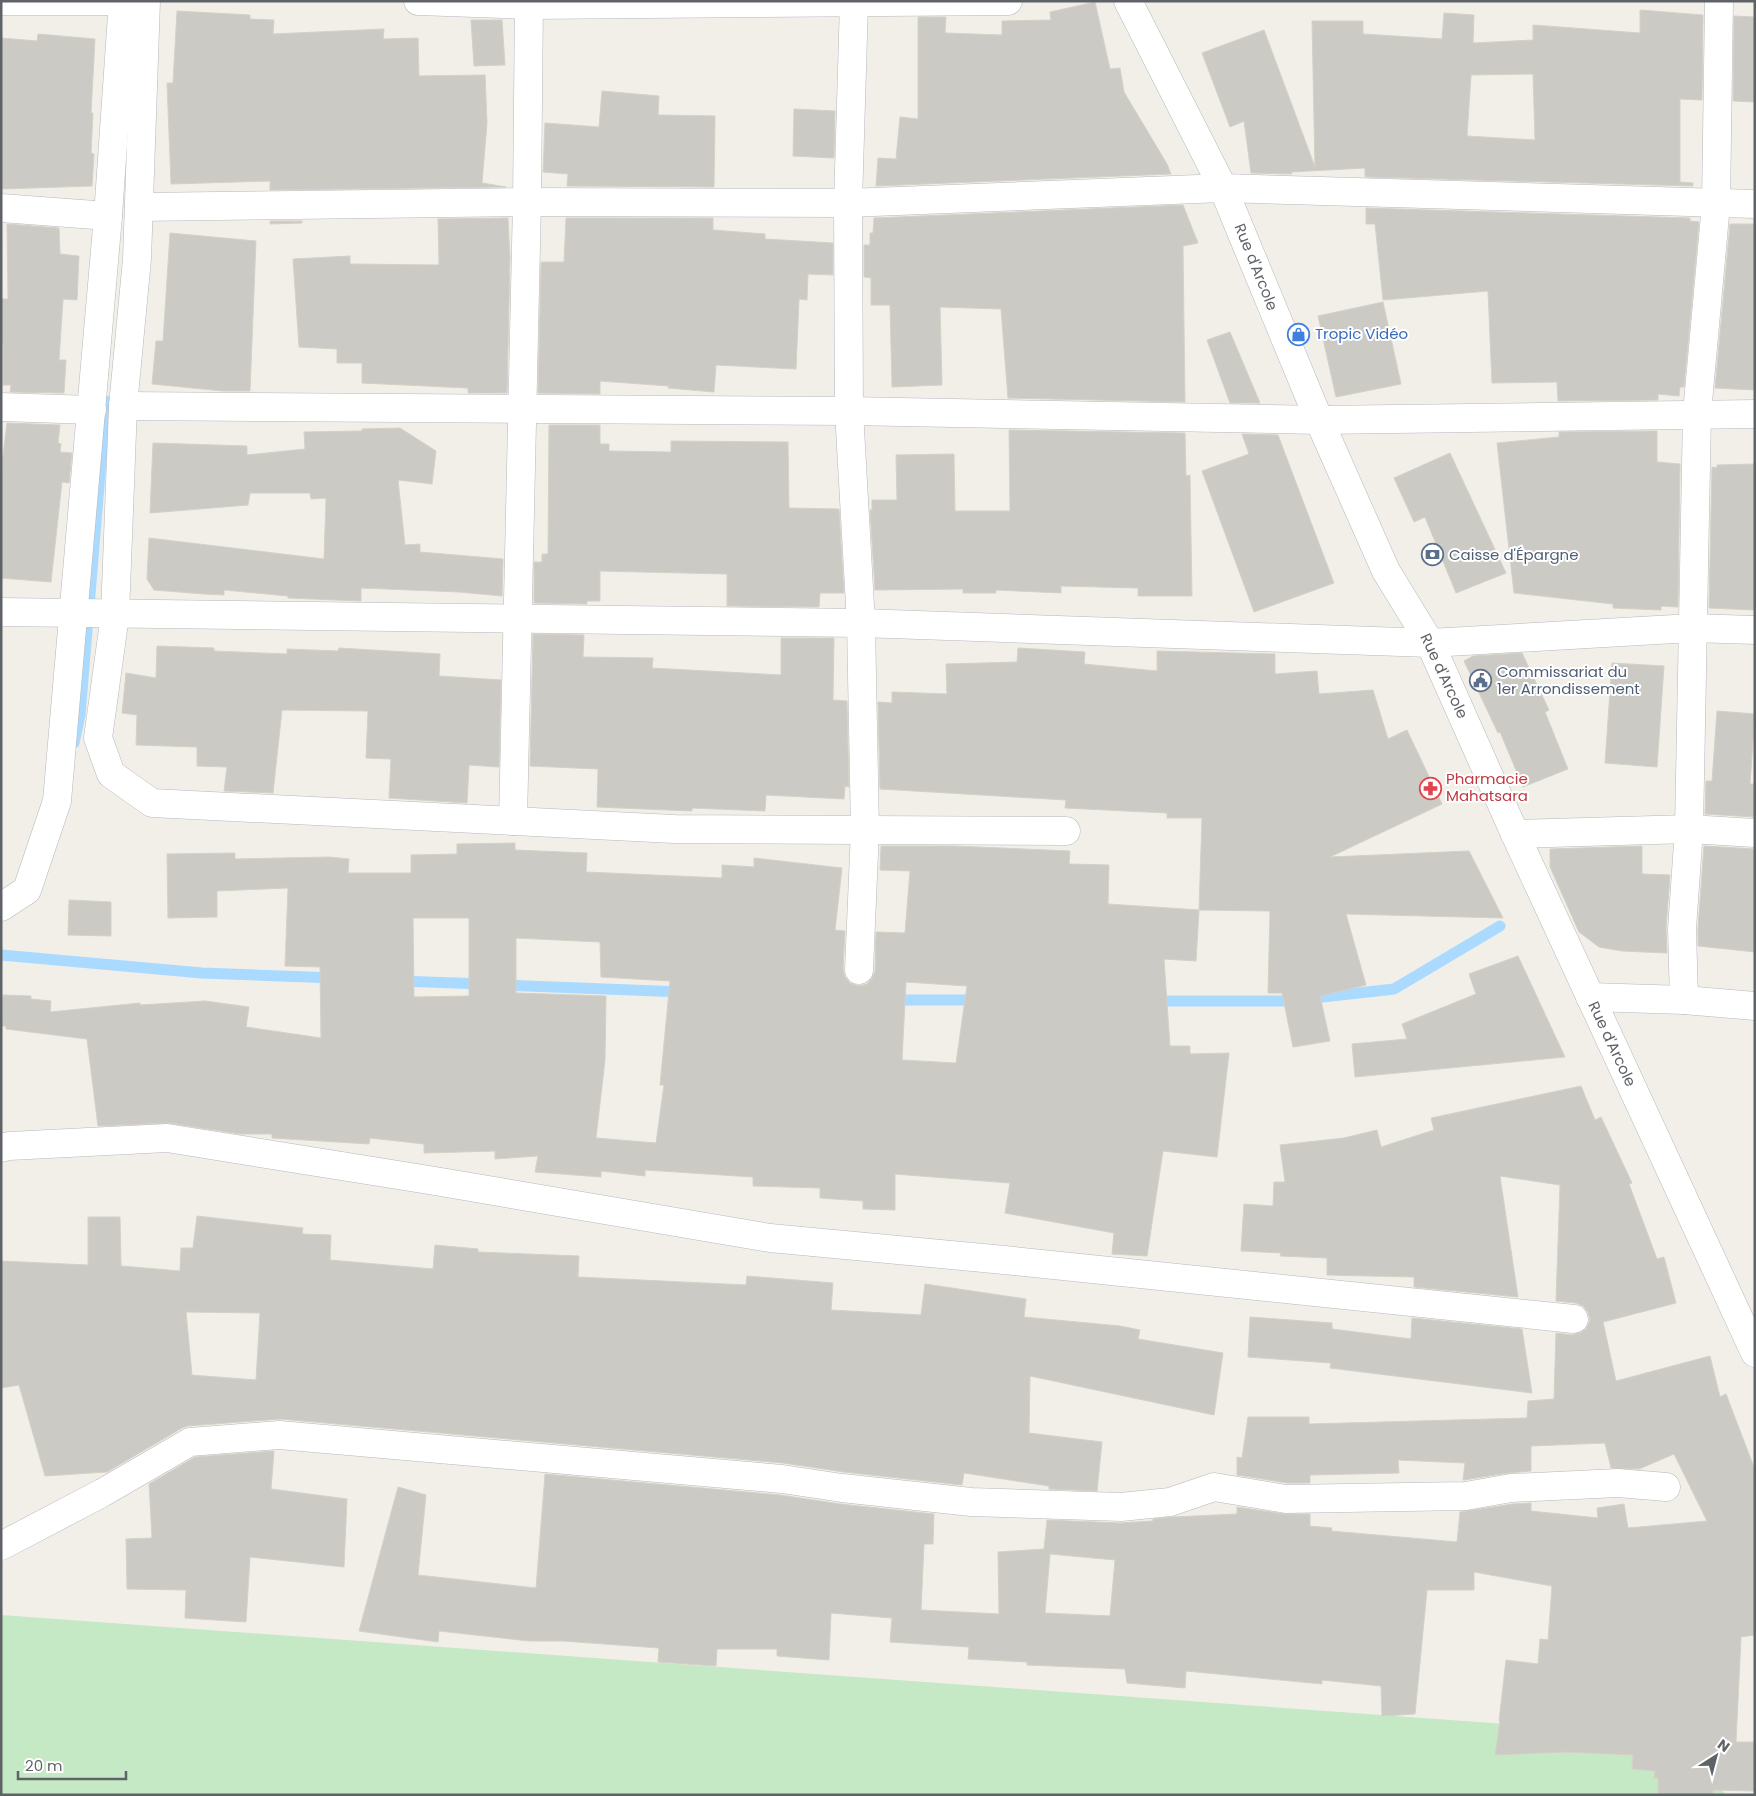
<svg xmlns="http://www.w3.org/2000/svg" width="1756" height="1796" font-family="Poppins,sans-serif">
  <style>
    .green { fill: #c5e8c5 }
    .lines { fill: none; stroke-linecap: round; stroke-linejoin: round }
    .stream { stroke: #aadaff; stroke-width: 11 }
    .building { fill: #cccac5; stroke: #d6d1c6; fill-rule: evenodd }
    .minor-casing { stroke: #b5b8bc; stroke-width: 29 }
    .minor { stroke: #fff; stroke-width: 28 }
    .labels { text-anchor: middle; stroke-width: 4; stroke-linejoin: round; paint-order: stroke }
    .street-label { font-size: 15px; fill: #5f6368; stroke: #fff }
    .shop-label { font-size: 15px; fill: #366cbe; stroke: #fff; text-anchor: start }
    .service-label { font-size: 15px; fill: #4e5e75; stroke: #fff; text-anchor: start }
    .health-label { font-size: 15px; fill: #be3a42; stroke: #fff; text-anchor: start }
  </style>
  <rect width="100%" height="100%" fill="#f1efe8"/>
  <!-- green -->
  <path class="green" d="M1,1615l1628,118 93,57 4,5h-1725z"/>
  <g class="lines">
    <!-- stream -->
    <g class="stream">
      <path d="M74,743l6,-28 26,-314"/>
      <path d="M1,955l201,18 132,5"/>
      <path d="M399,981l84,3"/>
      <path d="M502,985l181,7"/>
      <path d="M892,1000h89"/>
      <path d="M1152,1001h135l107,-12 106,-63"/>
    </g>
  </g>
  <!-- building -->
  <g class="building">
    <path d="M1095,2l15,67 10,-1 4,24 43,72 4,10 -295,12 2,-28 18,1 4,-42 18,2v-102h28l-1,16 57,2v-14l49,-1 -1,-8z"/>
    <path d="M1640,10l63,5 -1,85 -22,-1v83l13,1v3l-328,-9v-9l-74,4 1,2 -41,-1 -7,-52 -14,6 -28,-74 62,-23 51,137 -3,-146h51v13l79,5 2,-26 30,2 -1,28 60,-3v-15l107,8zM1533,74l2,66 -68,-4 4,-61z"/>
    <path d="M177,11l73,4v4l24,1 -1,14 111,-5 -1,10 35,-1 1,38 66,-1 2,48 -5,60 24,4 -236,3v-9l-99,3 -4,-101h6z"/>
    <path d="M1734,16l21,1v85l-22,-1z"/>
    <path d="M471,20h31l3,45 -31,1z"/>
    <path d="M38,34l57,5 -4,74h2l-2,40 3,1 -2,32 -91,3v-151l36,3z"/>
    <path d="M602,91l57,5 -1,19 57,1 -1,71 -147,-1 1,-12 -25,-2 2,-49 54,4z"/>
    <path d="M794,109l41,2 -1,47 -41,-2z"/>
    <path d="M1183,205l15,38 -15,3 2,156 -177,-4 -7,-89 -61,-2 2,78 -50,2 -2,-82h-19v-27l-7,-1v-32h6v-12h3l1,-15z"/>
    <path d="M1366,208l324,10v3l9,1 -15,165h-4l-1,9 -21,-2v6l-100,1 -1,-19 -65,1 -4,-92 -105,9 -8,-76h-9z"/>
    <path d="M508,218l2,40 -3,135h-39v-5l-106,-5v-20h-25v-14l-38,-2 -6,-88 57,-3v8l89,1 -1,-46z"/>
    <path d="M566,218h147v12l52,4v5l68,4v32l-25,-1 -1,26 -8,-1 -3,70 -80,-4 -2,27 -46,-4 1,-2 -69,-5v13l-62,-1 3,-131h23z"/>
    <path d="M270,221h32v2l-32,1z"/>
    <path d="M7,224l52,4 1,26 19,2 -2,44 -14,-1 -4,61h7l-2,33 -54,-1 1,-7h-8v-41h-2v-45h7z"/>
    <path d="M1730,224h25v166l-40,-2z"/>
    <path d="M170,233l86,8 -6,150h-27l-71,-7 4,-43h7z"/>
    <path d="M1383,302l18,82 -65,13 -18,-81z"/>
    <path d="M1230,332l30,71h-30l-23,-63z"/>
    <path d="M7,423l53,2 -2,18 3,1 -1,8 12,1 -3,30 -7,-1 -11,100 -50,-4v-106z"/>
    <path d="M549,425h51v19h9v7l62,1v-11l117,1 1,66 50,1 5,84h-24l-1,14 -92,-1v-32l-127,-3v30h-13v3l-53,-1v-41h8v-8h6z"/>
    <path d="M400,428l36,23 -4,33 -34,-4 7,65 15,-1v8l83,7 -1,37 -43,-4 -98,-4v13l-73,-3v-2l-64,-6v5l-20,-1 -50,-4 -7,-11 2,-41 175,21 2,-61 -15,1 -1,-6h-60l-2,12 -98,8 3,-70 94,3v9l58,-6 -1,-17 58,-1v-2z"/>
    <path d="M1009,430l176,3 1,43 4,-1 2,121h-54v-8l-77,-2v7l-65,-3v3h-33v-4l-88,1 -5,-80h2v-10h25l-1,-45 58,-1 1,57h55z"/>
    <path d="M1657,431v31l23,2 -2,143 -17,-1v4l-48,-2v-4l-99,-11 -17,-150 62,-6v-5z"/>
    <path d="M1242,434l36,1 56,148 -80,29 -52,-141 47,-17z"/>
    <path d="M1450,453l56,120 -50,20 -31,-76 -11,5 -20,-44z"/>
    <path d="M1755,464v146l-46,-2 3,-141 5,1v-3z"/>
    <path d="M533,634l51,1 -1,22 70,1 -1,10 129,7v-37h53l-1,62 14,1 2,86 -4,-1 -1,13 -78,-4 -1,16 -73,-3v3l-95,-4 1,-38 -68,-3z"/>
    <path d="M157,646l57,2v3l73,3v-5l51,2 1,-3 101,6 -1,22 62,4 -2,87 -30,-2 -2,38 -78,-5 2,-39 -25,-1 2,-47 -86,-1 -9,83 -49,-2 3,-24 -30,-1v-19l-61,-2 1,-30 -15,-2 4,-40 30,5z"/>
    <path d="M1018,648l67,4 -1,12 73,7v-20l118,3v20l42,-3 2,23 54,-4 15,49 19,-9 35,74 -112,53 139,-6 34,67 -157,-4 20,71 -46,11 10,45 -37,6 -11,-54h-14l2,-82 -71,-1 3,-92h-35v-5l-102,-5 1,-8 -186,-11 -2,-87 14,1v-11l55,2 -1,-30 71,-2z"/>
    <path d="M1522,653l27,57 -4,2 23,57 -45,18 -23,-55 -2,1 -34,-72 9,-5z"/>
    <path d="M1612,663l52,3 -7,101 -52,-4z"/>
    <path d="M1717,711l38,3 -5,70h5v33l-50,-3 1,-33h6z"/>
    <path d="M515,843v7l72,3 -1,19 136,6v-13l32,2v-9l88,10 -7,62 10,1 -2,38 2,8 5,6 9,3 8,-2 5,-6 3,-7 1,-39 29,1 5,-62 -30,-1 1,-24h74l115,5 -1,13 40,1 -1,39 91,6 -3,51 -32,-2 6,87h20v8l39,-1 -12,104 -54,-6 -16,105 -35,-2 2,-21 -109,-20 5,-30 -115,-9v36l-32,-1v-8l-43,-3v-10l-67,-2v-9l-108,-7v6l-44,-5v6l-66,-5 3,-16 -43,3v-8l-71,2v-9l-54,-6 -1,6 -97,-6v-4h-32l-71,-11 -71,3 -11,-87 -81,-10v-3h-5l2,-31 28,1v3l20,2 -1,11 90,-9v2l65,-4 44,6 -3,20 75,11 -1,-71 -35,-1 3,-78 -71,3v26l-49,1 -1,-64 68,-1v6l94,-2 20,2 -1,14h63v-18l46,-1v-10zM413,918h56v78l-55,1zM516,938l84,4 1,35 69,4 -10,104h4l-8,58 -60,-5 9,-78 1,-64 -90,-3zM906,982l61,4 -11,77 -54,-3z"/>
    <path d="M1642,846v28l28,1 -4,53 1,25 -45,-2 -23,-4 -20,-15 -29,-65v-18z"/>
    <path d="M1704,846l51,3v103l-57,-6v-17z"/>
    <path d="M69,900l42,2v34l-43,-1z"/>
    <path d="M1518,956l47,101 -210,20 -3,-33 55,-5 -5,-15 74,-30 -7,-20z"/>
    <path d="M1581,1086l14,34 6,-3 31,66 -3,1 28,75 7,-2 12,46 -73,19 13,59 94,-25 10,41 6,-3 29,76v165l-14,2 -5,105h19v49l-42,-1v5h-55v-17h-4l1,-7 -23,-2 1,-14 -66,-3 -72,3 5,-34h-1l7,-61 32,4 2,-25 8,1 4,-54 -78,-14v18h-47l-12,124 -33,2 -1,-30 -59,-6v4l-136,-13 -1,17 -58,-5 -2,-14 -98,-4v-3l-59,-3 1,-12 -79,-5 2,-24 -61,-5 -2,47 -52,-4v-7h-60l-1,17 -58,-4 1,-14 -96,-7h-34l-90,-10 -1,11 -79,-11 39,-144 28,8 -8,80 118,13 9,-114 235,21 60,9 94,10 -1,30h-9l-3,66 78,4 -1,-62 46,-3 3,-29 73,3 33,-2v-2l20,-2 64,-3v-7l47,7h26v12l22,2 -1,3 126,11 3,-30 53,-8 18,-1v8l67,7 -1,-10 27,-4 4,24 79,-7 -33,-67 -35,15 -28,-1 -6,-25 -74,3v25l-23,2 -44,7h-1l2,-17 -67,-3 1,13 -89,2v8h-23l-50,-8v-18l5,1 6,-41h61v7l218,-6 1,-17 26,-2 2,-66 16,2 8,-2 6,-4 4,-9 -2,-8 -5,-6 -7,-3 -20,-2 4,-116 -60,-9 18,121 -104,-10v-10l-87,-2v-17l-47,-2 1,-3 -40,-2 1,-17 2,-30 29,2 1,-24h11l-5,-37 64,-7 33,-8 4,17 53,-17 -3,-12zM1050,1554l65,6 -5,56 -65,-3z"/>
    <path d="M197,1216l106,12 -1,6 29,1 -1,25 103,9 2,-24 43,4v3l101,4 -1,21 168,8 1,-9 86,7 -2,27 90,5 4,-31 101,15 -2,18 96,9 20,4 -2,9 85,14 -9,62 -184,-39 -1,57 73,9 -5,49 -48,-2v-3l-85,-13 -2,12 -118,-13 -61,-9 -503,-44 -92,7 -6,2 -75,44 -62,4 -26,-91 -18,3v-127l87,4v-48h32l1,49 59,5 1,-23h12zM186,1312l74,1 -4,67 -64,-5z"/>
    <path d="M1250,1317l82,6v6l79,10 1,-21 110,11 10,64 -202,-25 1,-5 -83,-6z"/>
    <path d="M274,1451l-3,38 76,10 -3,68 -94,-10 -4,65 -61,-4 1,-28 -59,-1 -1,-50 26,-1 -3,-54 46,-27z"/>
  </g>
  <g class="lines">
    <defs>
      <g id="minor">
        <path d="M1,1h122"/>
        <path d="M146,1l-9,258 -14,147 -8,209 -17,123 13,36 41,29 522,26 392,2"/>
        <path d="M418,1l112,4 478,-4"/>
        <path d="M1128,1l95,187 96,232 67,151 44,72 85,191 240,519"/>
        <path d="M854,2l-6,201 1,208 12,212 4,207 -6,140"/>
        <path d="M139,207l388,-5 321,1 375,-15 532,16"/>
        <path d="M1,208l107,8"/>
        <path d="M123,406l726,5 470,9 436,-6"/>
        <path d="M1,407l91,3"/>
        <path d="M1,612l860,11 569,20 262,-15 63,2"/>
        <path d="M513,821l14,-619 2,-201"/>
        <path d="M1515,834l174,-5 66,4"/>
        <path d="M1,907l26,-17 30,-89 51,-585 15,-215"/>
        <path d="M1590,997l94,3 71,6"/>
        <path d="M1684,1000l-2,-71 7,-100 8,-416 19,-209 3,-203"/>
        <path d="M1,1148l8,-2 158,-8 262,42 341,58 234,22 570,59"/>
        <path d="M1,1546l101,-53 88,-51 89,-7 503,44 60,9 129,14 150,5 49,-5 44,-15 72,12 180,-3 45,-8 107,-5 48,4"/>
      </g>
    </defs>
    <!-- minor casing -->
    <use href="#minor" class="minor-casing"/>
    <!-- minor -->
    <use href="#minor" class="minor"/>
  </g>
  <!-- icons -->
  <defs>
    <symbol id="shop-ring" viewBox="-11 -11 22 22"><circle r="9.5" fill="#fff" stroke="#3f7fe0" stroke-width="1.5"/><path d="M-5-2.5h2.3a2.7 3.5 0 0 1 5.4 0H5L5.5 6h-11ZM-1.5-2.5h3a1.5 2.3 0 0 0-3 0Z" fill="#3f7fe0"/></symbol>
    <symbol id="bank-ring" viewBox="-11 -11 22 22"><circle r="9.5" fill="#fff" stroke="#5c6f8a" stroke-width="1.5"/><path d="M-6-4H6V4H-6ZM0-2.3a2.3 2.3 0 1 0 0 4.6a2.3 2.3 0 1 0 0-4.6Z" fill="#5c6f8a"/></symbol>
    <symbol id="civic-ring" viewBox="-11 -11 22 22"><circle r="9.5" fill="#fff" stroke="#5c6f8a" stroke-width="1.5"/><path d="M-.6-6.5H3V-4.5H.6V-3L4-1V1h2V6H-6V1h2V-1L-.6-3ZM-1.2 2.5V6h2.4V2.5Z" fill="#5c6f8a"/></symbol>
    <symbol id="pharmacy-ring" viewBox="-11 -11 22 22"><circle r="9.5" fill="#fff" stroke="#e0444e" stroke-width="1.5"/><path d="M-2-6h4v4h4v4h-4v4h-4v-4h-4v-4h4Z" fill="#e0444e"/></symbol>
  </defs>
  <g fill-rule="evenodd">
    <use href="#shop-ring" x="1286" y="322" width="25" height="25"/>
    <use href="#bank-ring" x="1420" y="542" width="25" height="25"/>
    <use href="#civic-ring" x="1468" y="668" width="25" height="25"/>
    <use href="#pharmacy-ring" x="1418" y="776" width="25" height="25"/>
  </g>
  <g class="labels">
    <!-- street labels -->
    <g class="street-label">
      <text transform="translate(1256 267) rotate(68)" y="5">Rue d'Arcole</text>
      <text transform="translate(1444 676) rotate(65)" y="5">Rue d'Arcole</text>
      <text transform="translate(1612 1044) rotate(65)" y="5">Rue d'Arcole</text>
    </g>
    <!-- shop labels -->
    <g class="shop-label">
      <text x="1315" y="339">Tropic Vidéo</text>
    </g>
    <!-- service labels -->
    <g class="service-label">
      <text x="1449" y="560">Caisse d'Épargne</text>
      <text x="1497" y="677">Commissariat du<tspan x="1497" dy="17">1er Arrondissement</tspan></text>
    </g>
    <!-- health labels -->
    <g class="health-label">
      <text x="1446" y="784">Pharmacie<tspan x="1446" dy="17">Mahatsara</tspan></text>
    </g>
  </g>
  <!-- border -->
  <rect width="1756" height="1796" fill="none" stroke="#5f6368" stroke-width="5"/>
  <!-- north arrow -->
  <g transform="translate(1716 1756) rotate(36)" stroke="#ffffff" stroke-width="4" paint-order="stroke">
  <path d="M0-4L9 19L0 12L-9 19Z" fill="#5f6368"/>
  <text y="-8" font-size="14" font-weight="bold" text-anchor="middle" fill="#5f6368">N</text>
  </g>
  <!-- scale -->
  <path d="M18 1771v8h108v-8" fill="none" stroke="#5f6368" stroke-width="2.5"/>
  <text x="25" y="1771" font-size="15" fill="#5f6368" stroke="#ffffff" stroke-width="4" paint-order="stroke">20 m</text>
</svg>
